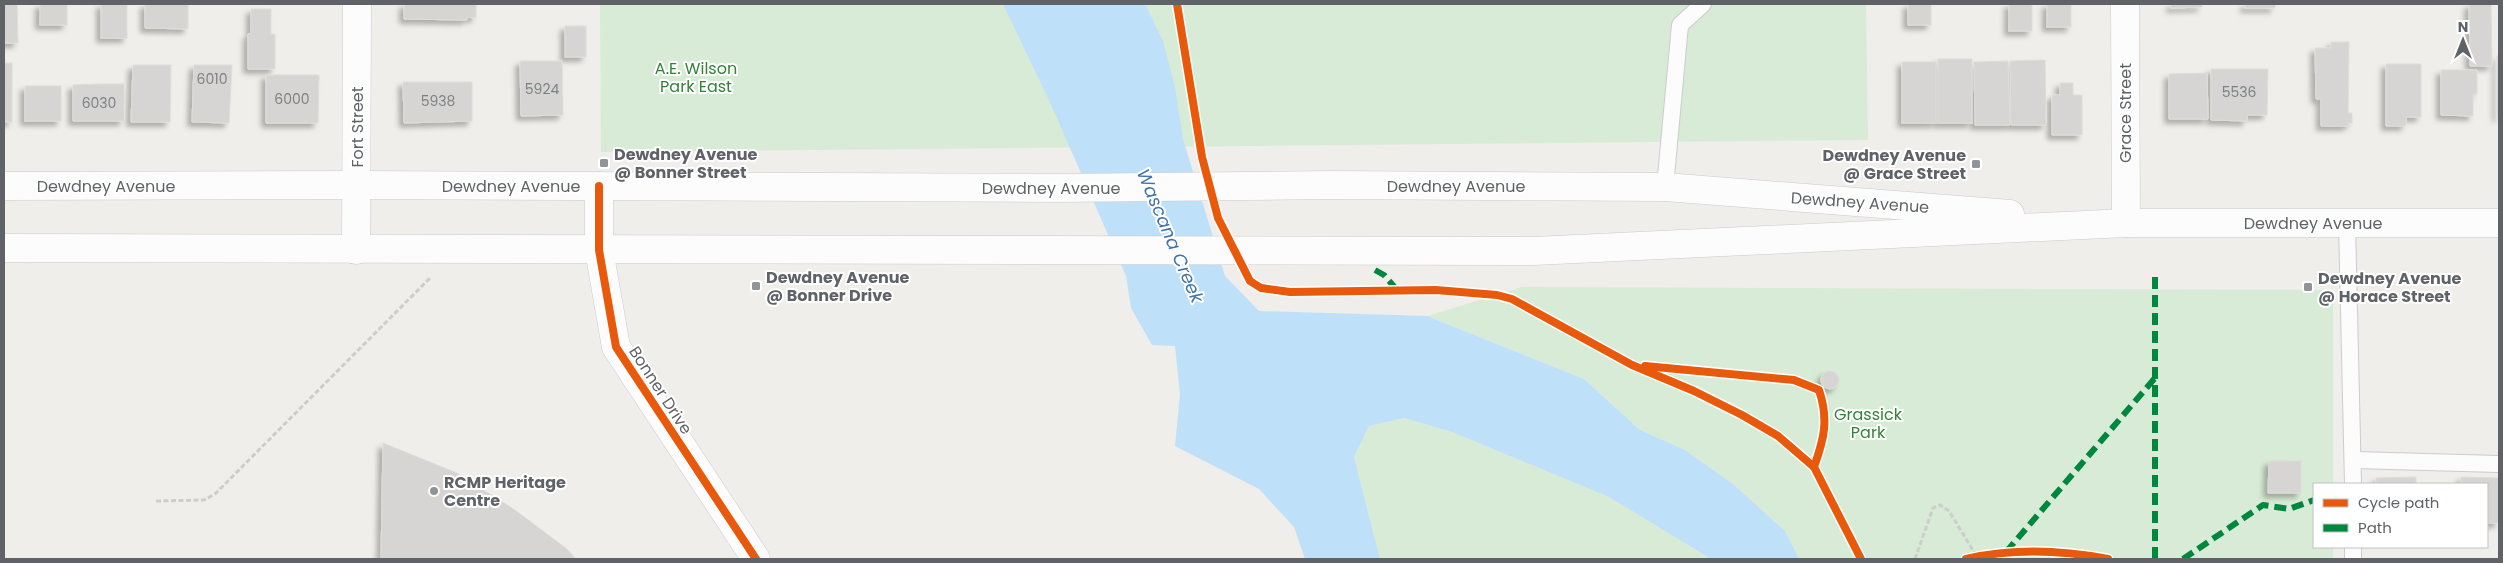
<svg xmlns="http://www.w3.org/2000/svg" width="2503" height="563" font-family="Poppins,sans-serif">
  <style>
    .green { fill: #d8ebd6 }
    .water { fill: #bfe0f9 }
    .building { fill: #d6d5d3; stroke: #deddd9; filter: url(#shadow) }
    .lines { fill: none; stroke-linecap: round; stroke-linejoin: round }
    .lane-casing { stroke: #cbcccc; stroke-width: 18 }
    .street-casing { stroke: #cbcccc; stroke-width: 29 }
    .secondary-casing { stroke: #cacacb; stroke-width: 29 }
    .path { stroke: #cacfcc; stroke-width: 3; stroke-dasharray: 5 2.5; stroke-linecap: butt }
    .lane { stroke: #fdfcfc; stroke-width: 16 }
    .street { stroke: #fdfcfc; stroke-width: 28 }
    .secondary { stroke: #fdfcfc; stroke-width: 28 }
    .quiet { stroke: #00873e; stroke-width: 6; stroke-dasharray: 12 6; stroke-linecap: butt }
    .cycleway-casing { stroke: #fff; stroke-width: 11 }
    .cycleway { stroke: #e8590c; stroke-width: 8 }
    .poi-dot { fill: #919496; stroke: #fff; stroke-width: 2 }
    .labels { text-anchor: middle; stroke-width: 4; stroke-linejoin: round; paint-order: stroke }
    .number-label { font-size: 14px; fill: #7e8184 }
    .park-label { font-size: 16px; fill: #348238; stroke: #fff }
    .street-label { font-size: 16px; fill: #5f6368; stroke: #fff }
    .poi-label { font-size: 16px; font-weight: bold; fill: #5f6368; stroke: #fff; text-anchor: start }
    .water-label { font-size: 18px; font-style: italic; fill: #4174aa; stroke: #fff }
  </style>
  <defs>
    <filter id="shadow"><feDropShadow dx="-4.5" dy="4.5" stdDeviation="2.5" flood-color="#0004"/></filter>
  </defs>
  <rect width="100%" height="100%" fill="#efeeea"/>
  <!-- green -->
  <g class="green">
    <path d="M600,4h1266l2,136 -1267,12z"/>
    <path d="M1522,287l811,3v194h-19v63h19v12h-534l-14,-28 -52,-47 -48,-34 -45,-20 -56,-51 -157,-63z"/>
    <path d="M1404,418l48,14 157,65 102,62h-331l-26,-102 15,-31z"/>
  </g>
  <!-- water -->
  <path class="water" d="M1003,4h142l18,37 12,46 8,52 42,137 34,35 168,5 157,63 56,51 45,20 48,34 52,47 14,28h-88l-102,-62 -157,-65 -48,-14 -35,8 -15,31 26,102h-75l-11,-32 -35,-38 -84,-43 5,-52 -5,-48 -23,-1 -21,-37 -5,-32 -73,-167z"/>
  <!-- building -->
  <g class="building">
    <path d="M4,4h13l1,39h-14z"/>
    <rect x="40" y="4" width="27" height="21"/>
    <rect x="101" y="4" width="26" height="34"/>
    <path d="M145,4h43v25l-43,-1z"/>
    <path d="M404,4h72v14l-9,-1v3l-63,-1z"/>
    <rect x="1908" y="4" width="23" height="21"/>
    <rect x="2009" y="4" width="23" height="27"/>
    <rect x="2047" y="4" width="24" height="23"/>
    <path d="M2171,4h31v3l-31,1z"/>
    <rect x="2245" y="4" width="30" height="4"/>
    <path d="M2469,4h22l1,62h-22z"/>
    <path d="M251,9h20v25h4v35h-27v-35h3z"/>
    <rect x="565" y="26" width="21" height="31"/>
    <path d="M2331,42h18l-1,71h4v10h-4v3h-27v-27h-5l-1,-51h16z"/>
    <rect x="2497" y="56" width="2" height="61"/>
    <rect x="1938" y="59" width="34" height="64"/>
    <path d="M2045,60l1,65h-35l-1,-64z"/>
    <path d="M520,61h42l1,54 -42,1z"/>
    <path d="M2008,61l2,64h-35l-1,-63z"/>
    <rect x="1902" y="62" width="34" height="61"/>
    <rect x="4" y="63" width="8" height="59"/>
    <path d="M2386,64h35v53h-15v9h-20z"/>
    <path d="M133,65h38l-1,57h-39z"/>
    <path d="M194,65h38l-3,58 -37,-1z"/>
    <path d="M2211,69h57l-1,46h-20v6l-36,-1z"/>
    <path d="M2441,70h36v24h-4v22l-32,-1z"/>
    <path d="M2207,73l1,46h-39v-45z"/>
    <path d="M266,75h53l-1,48h-52z"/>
    <path d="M403,82h69v39l-68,2z"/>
    <path d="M2060,83h13v12h9v40h-30v-40h8z"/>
    <path d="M100,84h24v37h-51v-36z"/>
    <rect x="25" y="86" width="36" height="35"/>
    <circle cx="1830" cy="380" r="9"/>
    <path d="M383,443l74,30 58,37 52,39 9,10h-195z"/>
    <path d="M2269,461h32v32h-33z"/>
    <path d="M2416,477v7h-40v-6z"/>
    <path d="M2461,477l38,1v45h-12v-39h-26z"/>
  </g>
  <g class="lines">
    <defs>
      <g id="lane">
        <path d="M1665,187l15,-162 23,-21"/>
        <path d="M2347,223l6,261"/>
        <path d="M2354,460l145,4"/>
        <path d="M2353,559v-12"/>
      </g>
      <g id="street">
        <path d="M2125,4l1,219"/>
        <path d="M599,186v64l17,97 140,212"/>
        <path d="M356,250l1,-246"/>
      </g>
      <g id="secondary">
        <path d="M4,186l352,-1 701,3 273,-3 335,2 345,27"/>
        <path d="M4,248l1530,3 592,-28h373"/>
      </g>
    </defs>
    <!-- lane casing -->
    <use href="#lane" class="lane-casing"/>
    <!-- street casing -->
    <use href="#street" class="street-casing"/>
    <!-- secondary casing -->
    <use href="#secondary" class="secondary-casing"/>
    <!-- path -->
    <g class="path">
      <path d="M156,501l48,-1 11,-6 215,-216"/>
      <path d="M1915,559l18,-51 7,-3 9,6 28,46"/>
    </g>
    <!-- lane -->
    <use href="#lane" class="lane"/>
    <!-- street -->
    <use href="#street" class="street"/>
    <!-- secondary -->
    <use href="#secondary" class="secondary"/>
    <!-- quiet -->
    <g class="quiet">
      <path d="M1375,270l9,5 13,15"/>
      <path d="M2006,552l149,-174"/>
      <path d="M2155,559v-286"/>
      <path d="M2183,559l80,-54 26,4 25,-9"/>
    </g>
    <defs>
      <g id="cycleway">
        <path d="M1177,4l25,153 16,61 32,63 11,7 29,4 146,-2 61,5 15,4 120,66 62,26 48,24 36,21 36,31 47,92"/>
        <path d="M599,186v64l17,97 140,212"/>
        <path d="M1645,366l149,14 25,10c10,30 5,49 -5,77"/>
        <path d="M1966,559c47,-11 95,-9 142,0"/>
      </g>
    </defs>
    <!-- cycleway casing -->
    <use href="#cycleway" class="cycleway-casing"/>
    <!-- cycleway -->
    <use href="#cycleway" class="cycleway"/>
  </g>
  <!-- markers -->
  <g class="poi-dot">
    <rect x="599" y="158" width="10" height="10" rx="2.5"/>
    <rect x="1971" y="159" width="10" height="10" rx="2.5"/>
    <rect x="751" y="281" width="10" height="10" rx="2.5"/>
    <rect x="2303" y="282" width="10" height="10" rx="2.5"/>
    <circle cx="434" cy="491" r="5"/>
  </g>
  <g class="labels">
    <!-- number labels -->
    <g class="number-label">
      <text x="212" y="84">6010</text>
      <text x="542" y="94">5924</text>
      <text x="2239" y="97">5536</text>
      <text x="292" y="104">6000</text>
      <text x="438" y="106">5938</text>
      <text x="99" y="108">6030</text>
    </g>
    <!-- park labels -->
    <g class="park-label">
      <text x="696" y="74">A.E. Wilson<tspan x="696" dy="18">Park East</tspan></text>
      <text x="1868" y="420">Grassick<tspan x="1868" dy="18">Park</tspan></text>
    </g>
    <!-- street labels -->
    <g class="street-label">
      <text transform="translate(2125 113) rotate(-90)" y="6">Grace Street</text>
      <text transform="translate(357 127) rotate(-90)" y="6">Fort Street</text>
      <text x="106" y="192">Dewdney Avenue</text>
      <text x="511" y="192">Dewdney Avenue</text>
      <text x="1456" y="192">Dewdney Avenue</text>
      <text x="1051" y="194">Dewdney Avenue</text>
      <text transform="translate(1860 202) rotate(4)" y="6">Dewdney Avenue</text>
      <text x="2313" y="229">Dewdney Avenue</text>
      <text transform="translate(661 390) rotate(57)" y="6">Bonner Drive</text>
    </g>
    <!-- poi labels -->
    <g class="poi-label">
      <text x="614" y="160">Dewdney Avenue<tspan x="614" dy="18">@ Bonner Street</tspan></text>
      <text x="1966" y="161" text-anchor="end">Dewdney Avenue<tspan x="1966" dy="18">@ Grace Street</tspan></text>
      <text x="766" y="283">Dewdney Avenue<tspan x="766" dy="18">@ Bonner Drive</tspan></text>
      <text x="2318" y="284">Dewdney Avenue<tspan x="2318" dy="18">@ Horace Street</tspan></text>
      <text x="444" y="488">RCMP Heritage<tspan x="444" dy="18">Centre</tspan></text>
    </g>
    <!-- water labels -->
    <g class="water-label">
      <text transform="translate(1170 236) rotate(67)" y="6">Wascana Creek</text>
    </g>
  </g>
  <!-- border -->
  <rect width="2503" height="563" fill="none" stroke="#5f6368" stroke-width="10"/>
  <!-- legend -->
  <rect x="2313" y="483" width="175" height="65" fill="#ffffff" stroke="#bfc1c3"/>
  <rect x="2323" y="499" width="25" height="8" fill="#e8590c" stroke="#bfc1c3"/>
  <text x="2358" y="508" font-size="15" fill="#5f6368">Cycle path</text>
  <rect x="2323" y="524" width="25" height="8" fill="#00873e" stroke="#bfc1c3"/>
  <text x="2358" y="533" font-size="15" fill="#5f6368">Path</text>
  <!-- north arrow -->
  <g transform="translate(2463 40)" stroke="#ffffff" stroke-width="4" paint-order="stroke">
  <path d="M0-4L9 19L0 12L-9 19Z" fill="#5f6368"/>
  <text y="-8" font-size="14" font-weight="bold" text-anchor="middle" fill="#5f6368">N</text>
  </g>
</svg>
